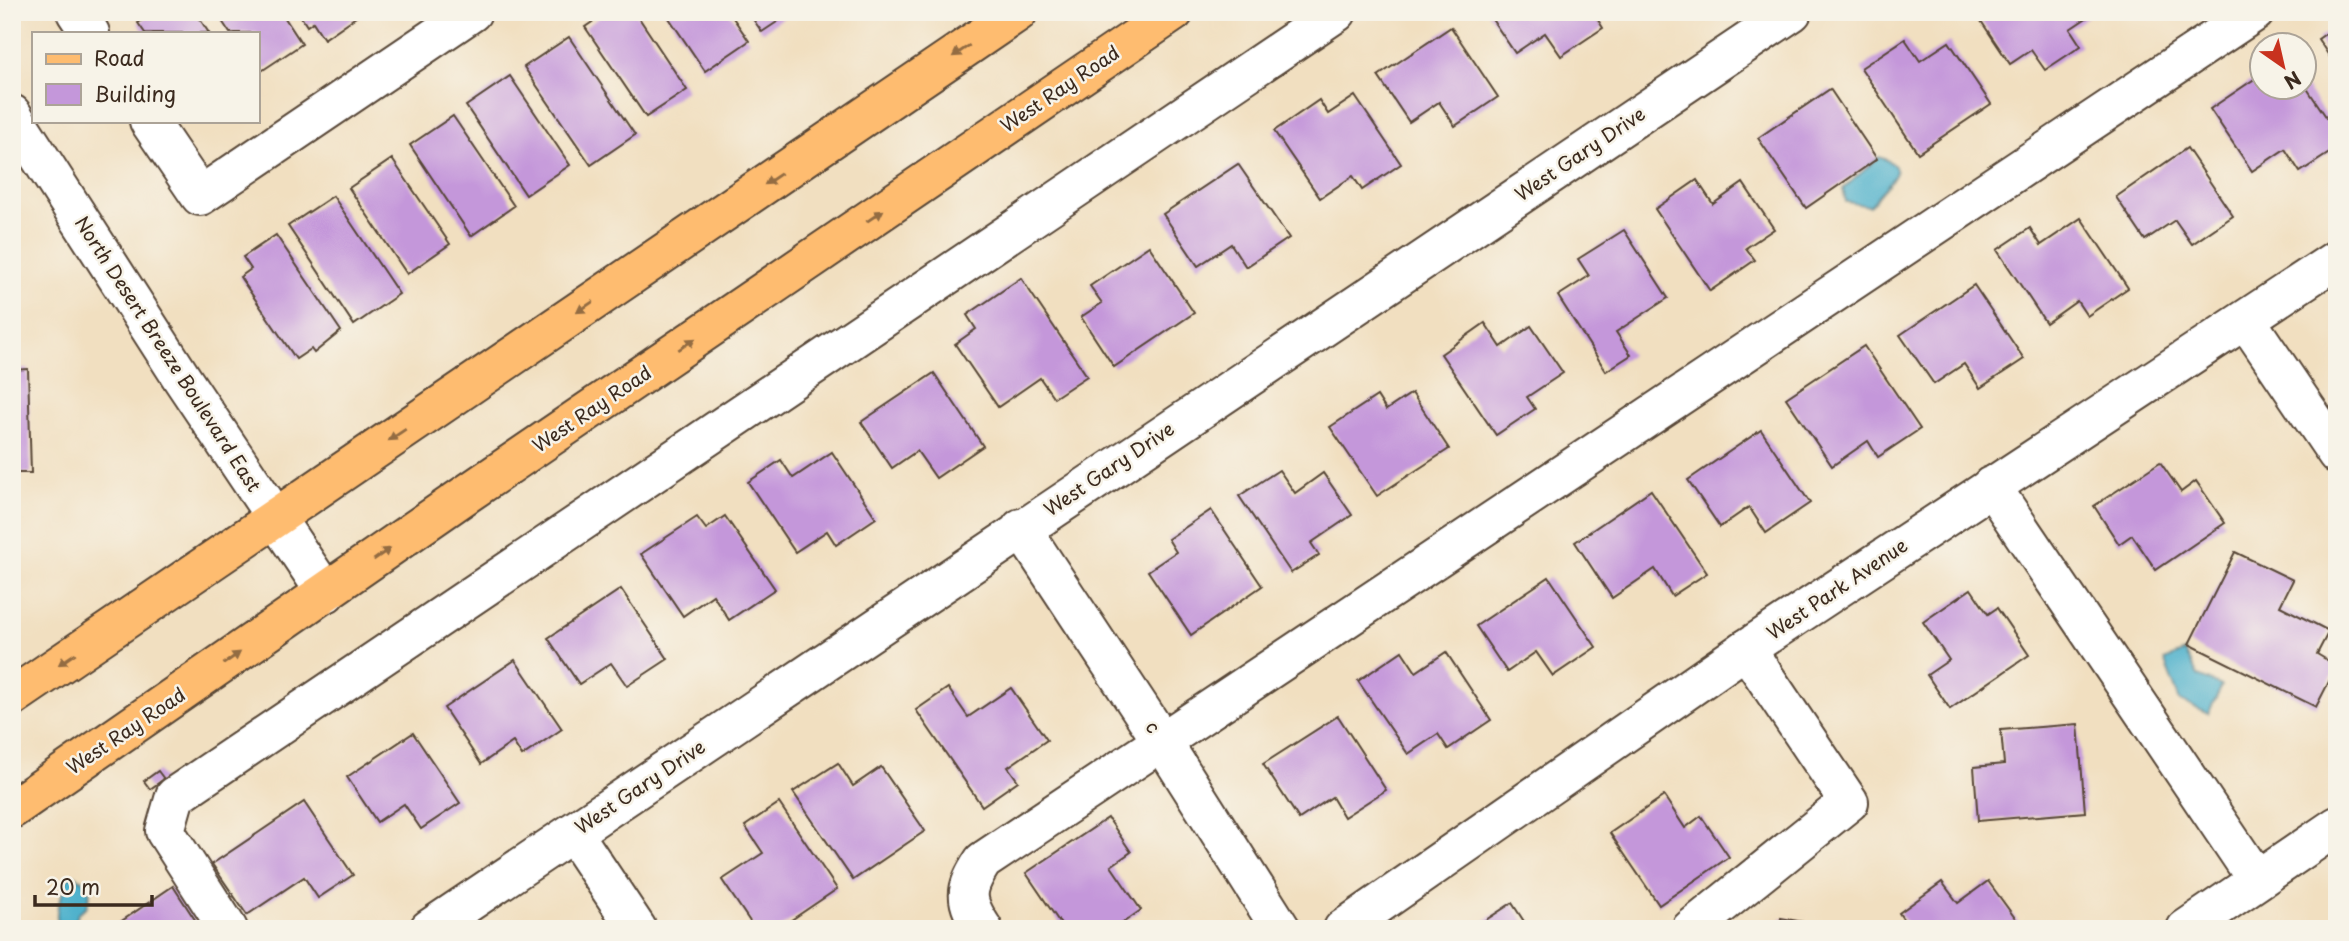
<svg xmlns="http://www.w3.org/2000/svg" width="2349" height="941" font-family="'Playpen Sans',sans-serif">
  <style>
    .water { fill: #4db1cc; stroke: #446e75; stroke-width: 2 }
    .building { fill: #c497da }
    .lines { fill: none; stroke-linecap: round; stroke-linejoin: round }
    .minor-casing { stroke: #564536; stroke-width: 42 }
    .major-casing { stroke: #564536; stroke-width: 42 }
    .minor { stroke: #fff; stroke-width: 38 }
    .major { stroke: #febc70; stroke-width: 38 }
    .oneway { fill: #936c43 }
    .labels { text-anchor: middle; stroke-width: 5; stroke-linejoin: round; paint-order: stroke }
    .street-label { font-size: 19px; fill: #3b2a1e; stroke: #f7f3e8 }
  </style>
  <rect width="100%" height="100%" fill="#f7f3e8"/>
  <filter id="ink" filterUnits="userSpaceOnUse"><feTurbulence type="fractalNoise" baseFrequency=".0143" numOctaves="2"/><feDisplacementMap in="SourceGraphic" scale="14" xChannelSelector="R" yChannelSelector="G"/><feConvolveMatrix kernelMatrix="1 2 1 2 8 2 1 2 1" color-interpolation-filters="sRGB"/></filter>
  <filter id="wash" filterUnits="userSpaceOnUse"><feTurbulence type="fractalNoise" baseFrequency=".00686" numOctaves="4" result="noise"/><feDisplacementMap in="SourceGraphic" scale="28" xChannelSelector="R" yChannelSelector="G"/><feGaussianBlur stdDeviation="1.57" result="paint"/><feColorMatrix in="noise" values="0 0 0 0 0 0 0 0 0 0 0 0 0 0 0 0 0 1.4 0 .05"/><feComposite in="paint" operator="in"/></filter>
  <g filter="url(#wash)">
    <rect width="100%" height="100%" fill="#f1dfc0"/>
    <!-- water -->
    <g class="water">
      <path d="M1879,157c30,10 14,21 1,36 -5,5 -5,9 -11,13l-23,-4 -3,-13z"/>
      <path d="M2185,652l13,24 24,10 -14,28 -28,-13 -16,-41z"/>
      <path d="M73,875l10,5 7,13 -3,13 -9,7 -4,16h-13c-11,-18 3,-32 5,-49z"/>
    </g>
    <g id="blocks">
      <!-- building -->
      <g class="building">
        <path d="M154,12h41l14,21h-64l-7,-10z"/>
        <path d="M216,12h65l21,32 -45,30v-41h-27z"/>
        <path d="M298,12h65l-39,27 -11,-17 -6,4z"/>
        <path d="M607,12h28l52,78 -41,27 -61,-90z"/>
        <path d="M665,12h64l20,29 -44,30z"/>
        <path d="M748,12h44l-30,20z"/>
        <path d="M1487,12h106l10,16 -42,28 -16,-23 -30,20z"/>
        <path d="M1975,12h110l3,5 -18,12 11,17 -36,24 -14,-20 -21,14z"/>
        <path d="M2337,26v42l-19,-29z"/>
        <path d="M1451,27l47,70 -43,29 -16,-24 -30,20 -31,-46z"/>
        <path d="M569,37l66,98 -44,30 -67,-98z"/>
        <path d="M1905,39l15,22 29,-19 42,62 -73,49 -57,-85z"/>
        <path d="M2262,74v14h42v-4l33,49v15l-37,24 -15,-23 -33,22 -42,-62z"/>
        <path d="M510,76l60,89 -44,30 -60,-89z"/>
        <path d="M1830,89l47,70 -71,49 -48,-70z"/>
        <path d="M1355,96l46,68 -39,26 -9,-14 -33,22 -46,-67 45,-31 9,14z"/>
        <path d="M453,116l61,90 -43,30 -61,-91z"/>
        <path d="M2187,148l46,68 -41,28 -17,-24 -30,20 -29,-43z"/>
        <path d="M392,159l58,85 -43,30 -58,-86z"/>
        <path d="M1238,164l51,74 -43,29 -15,-23 -33,22 -35,-52z"/>
        <path d="M1697,180l16,24 30,-21 31,46 -28,19 9,12 -45,31 -55,-82z"/>
        <path d="M333,196l66,98 -45,31 -66,-99z"/>
        <path d="M2081,218l47,70 -41,28 -10,-15 -31,22 -49,-73 33,-22 11,17z"/>
        <path d="M1624,230l44,68 -52,34 15,23 -25,16 -48,-75 31,-20 -11,-17z"/>
        <path d="M276,235l65,96 -27,22 -3,-4 -15,10 -56,-82 11,-8 -8,-12z"/>
        <path d="M1149,246l45,67 -80,54 -33,-50 21,-14 -12,-17z"/>
        <path d="M1021,278l66,98 -33,22 -14,-20 -42,29 -43,-63 21,-15 -9,-14z"/>
        <path d="M1974,285l50,74 -44,29 -16,-24 -30,20 -34,-49z"/>
        <path d="M1485,323l16,24 30,-21 32,47 -36,24 8,12 -39,26 -55,-81z"/>
        <path d="M1864,346l56,83 -42,28 -10,-16 -36,25 -46,-68z"/>
        <path d="M28,369l3,104h-19v-103z"/>
        <path d="M934,373l49,73 -47,32 -19,-27 -25,17 -31,-46z"/>
        <path d="M1412,393l37,56 -72,47 -47,-69 47,-31 9,14z"/>
        <path d="M1761,430l49,73 -44,30 -17,-26 -29,20 -32,-47z"/>
        <path d="M832,452l44,66 -40,27 -9,-14 -32,21 -47,-70 33,-22 12,18z"/>
        <path d="M2160,462l21,30 15,-11 29,42 -69,47 -24,-35 -13,9 -25,-38z"/>
        <path d="M1279,470l16,23 28,-20 29,42 -41,28 8,12 -28,18 -52,-77z"/>
        <path d="M1651,490l56,83 -35,23 -17,-27 -43,29 -37,-56z"/>
        <path d="M1211,510l51,76 -71,49 -43,-64 28,-19 -8,-13z"/>
        <path d="M725,516l50,73 -46,31 -16,-25 -30,21 -42,-62 56,-37 9,12z"/>
        <path d="M2235,552l58,28 -13,26 49,25 -12,23 20,12 -21,41 -127,-63z"/>
        <path d="M1549,577l47,70 -43,29 -17,-24 -29,20 -31,-46z"/>
        <path d="M621,589l47,70 -41,27 -16,-23 -32,21 -31,-46z"/>
        <path d="M1971,589l17,25 9,-6 32,47 -79,54 -23,-34 22,-15 -26,-38z"/>
        <path d="M1402,651l14,21 30,-20 45,68 -43,29 -10,-15 -30,20 -50,-73z"/>
        <path d="M515,660l47,69 -40,27 -9,-14 -32,22 -37,-56z"/>
        <path d="M948,688l20,29 43,-29 36,52 -39,27 10,14 -36,25 -66,-96z"/>
        <path d="M1338,716l48,74 -42,27 -12,-20 -33,22 -36,-55z"/>
        <path d="M2078,724l7,88 -107,9 -4,-54 30,-3 -3,-34z"/>
        <path d="M413,733l47,70 -39,26 -17,-25 -27,18 -30,-45z"/>
        <path d="M838,763l15,23 28,-19 44,64 -72,49 -60,-88z"/>
        <path d="M158,771l6,8 -14,10 -6,-8z"/>
        <path d="M1664,796l21,32 16,-12 28,41 -70,48 -49,-72z"/>
        <path d="M304,802l49,73 -35,23 -14,-21 -57,38 -35,-51z"/>
        <path d="M779,803l58,86 -59,40h-23l-33,-49 41,-27 -18,-27z"/>
        <path d="M1108,818l23,34 -20,14 30,44 -27,19h-50l-38,-56z"/>
        <path d="M1988,881l35,48h-113l-11,-16 43,-31 16,21z"/>
        <path d="M173,886l28,43h-91z"/>
        <path d="M1512,903l17,26h-57z"/>
        <path d="M1781,918l45,8v3h-47z"/>
      </g>
    </g>
  </g>
  <g filter="url(#ink)">
    <use href="#blocks" fill-opacity="0" stroke="#564536" stroke-width="2"/>
    <g class="lines">
      <defs>
        <g id="minor">
          <path d="M76,12l14,21"/>
          <path d="M12,114l171,266 143,213"/>
          <path d="M149,121l51,75 272,-184"/>
          <path d="M2246,320l91,134"/>
          <path d="M1991,486l266,394"/>
          <path d="M1021,528l142,215 118,186"/>
          <path d="M573,833l64,96"/>
          <path d="M228,929l-63,-98 10,-35 1162,-784"/>
          <path d="M429,929l1363,-917"/>
          <path d="M983,929c-19,-29 -19,-39 0,-68l1272,-849"/>
          <path d="M1343,929l403,-280 591,-390"/>
          <path d="M1691,929l158,-127 -103,-153"/>
          <path d="M2186,929l151,-103"/>
        </g>
        <g id="major">
          <path d="M12,697l1006,-685"/>
          <path d="M12,809l456,-316 706,-481"/>
        </g>
      </defs>
      <!-- minor casing -->
      <use href="#minor" class="minor-casing"/>
      <!-- major casing -->
      <use href="#major" class="major-casing"/>
      <!-- minor -->
      <use href="#minor" class="minor"/>
      <!-- major -->
      <use href="#major" class="major"/>
    </g>
    <!-- one-way arrows -->
    <defs><path id="oneway-solid" d="M-6-.8H1V-3.2L6.5 0L1 3.2V.8H-6Z" transform="scale(1.75)"/></defs>
    <g class="oneway">
      <use href="#oneway-solid" transform="translate(961 51) rotate(146)"/>
      <use href="#oneway-solid" transform="translate(773 179) rotate(146)"/>
      <use href="#oneway-solid" transform="translate(875 216) rotate(-34)"/>
      <use href="#oneway-solid" transform="translate(585 307) rotate(146)"/>
      <use href="#oneway-solid" transform="translate(687 344) rotate(-34)"/>
      <use href="#oneway-solid" transform="translate(397 435) rotate(146)"/>
      <use href="#oneway-solid" transform="translate(382 554) rotate(-35)"/>
      <use href="#oneway-solid" transform="translate(232 658) rotate(-35)"/>
      <use href="#oneway-solid" transform="translate(67 659) rotate(146)"/>
    </g>
  </g>
  <g class="labels">
    <!-- street labels -->
    <g class="street-label">
      <text transform="translate(1060 89) rotate(-34)" y="7">West Ray Road</text>
      <text transform="translate(1580 154) rotate(-34)" y="7">West Gary Drive</text>
      <text transform="translate(168 354) rotate(57)" y="7">North Desert Breeze Boulevard East</text>
      <text transform="translate(592 409) rotate(-34)" y="7">West Ray Road</text>
      <text transform="translate(1109 469) rotate(-34)" y="7">West Gary Drive</text>
      <text transform="translate(1837 589) rotate(-34)" y="7">West Park Avenue</text>
      <text transform="translate(1153 727) rotate(56)" y="7">c</text>
      <text transform="translate(126 731) rotate(-34)" y="7">West Ray Road</text>
      <text transform="translate(640 787) rotate(-34)" y="7">West Gary Drive</text>
    </g>
  </g>
  <!-- margin -->
  <rect width="2349" height="941" fill="none" stroke="#f7f3e8" stroke-width="42"/>
  <!-- legend -->
  <rect x="32" y="32" width="228" height="91" fill="#f7f3e8" stroke="#aca397" stroke-width="2"/>
  <rect x="46" y="54" width="35" height="10" fill="#febc70" stroke="#aca397" stroke-width="2"/>
  <text x="94" y="66" font-size="21" fill="#3b2a1e">Road</text>
  <rect x="46" y="84" width="35" height="21" fill="#c497da" stroke="#aca397" stroke-width="2"/>
  <text x="94" y="102" font-size="21" fill="#3b2a1e">Building</text>
  <!-- north arrow -->
  <g transform="translate(2283 66) rotate(146)"><circle r="33" fill="#f7f3e8" stroke="#aca397" stroke-width="2"/>
  <path d="M0-5L12 26L0 18L-12 26Z" fill="#c8321e"/>
  <text y="-10" font-size="19" font-weight="bold" text-anchor="middle" fill="#3b2a1e">N</text>
  </g>
  <!-- scale -->
  <path d="M35 895v10h117v-10" fill="none" stroke="#3b2a1e" stroke-width="3.5"/>
  <text x="46" y="895" font-size="21" fill="#3b2a1e" stroke="#f7f3e8" stroke-width="5" paint-order="stroke">20 m</text>
</svg>
